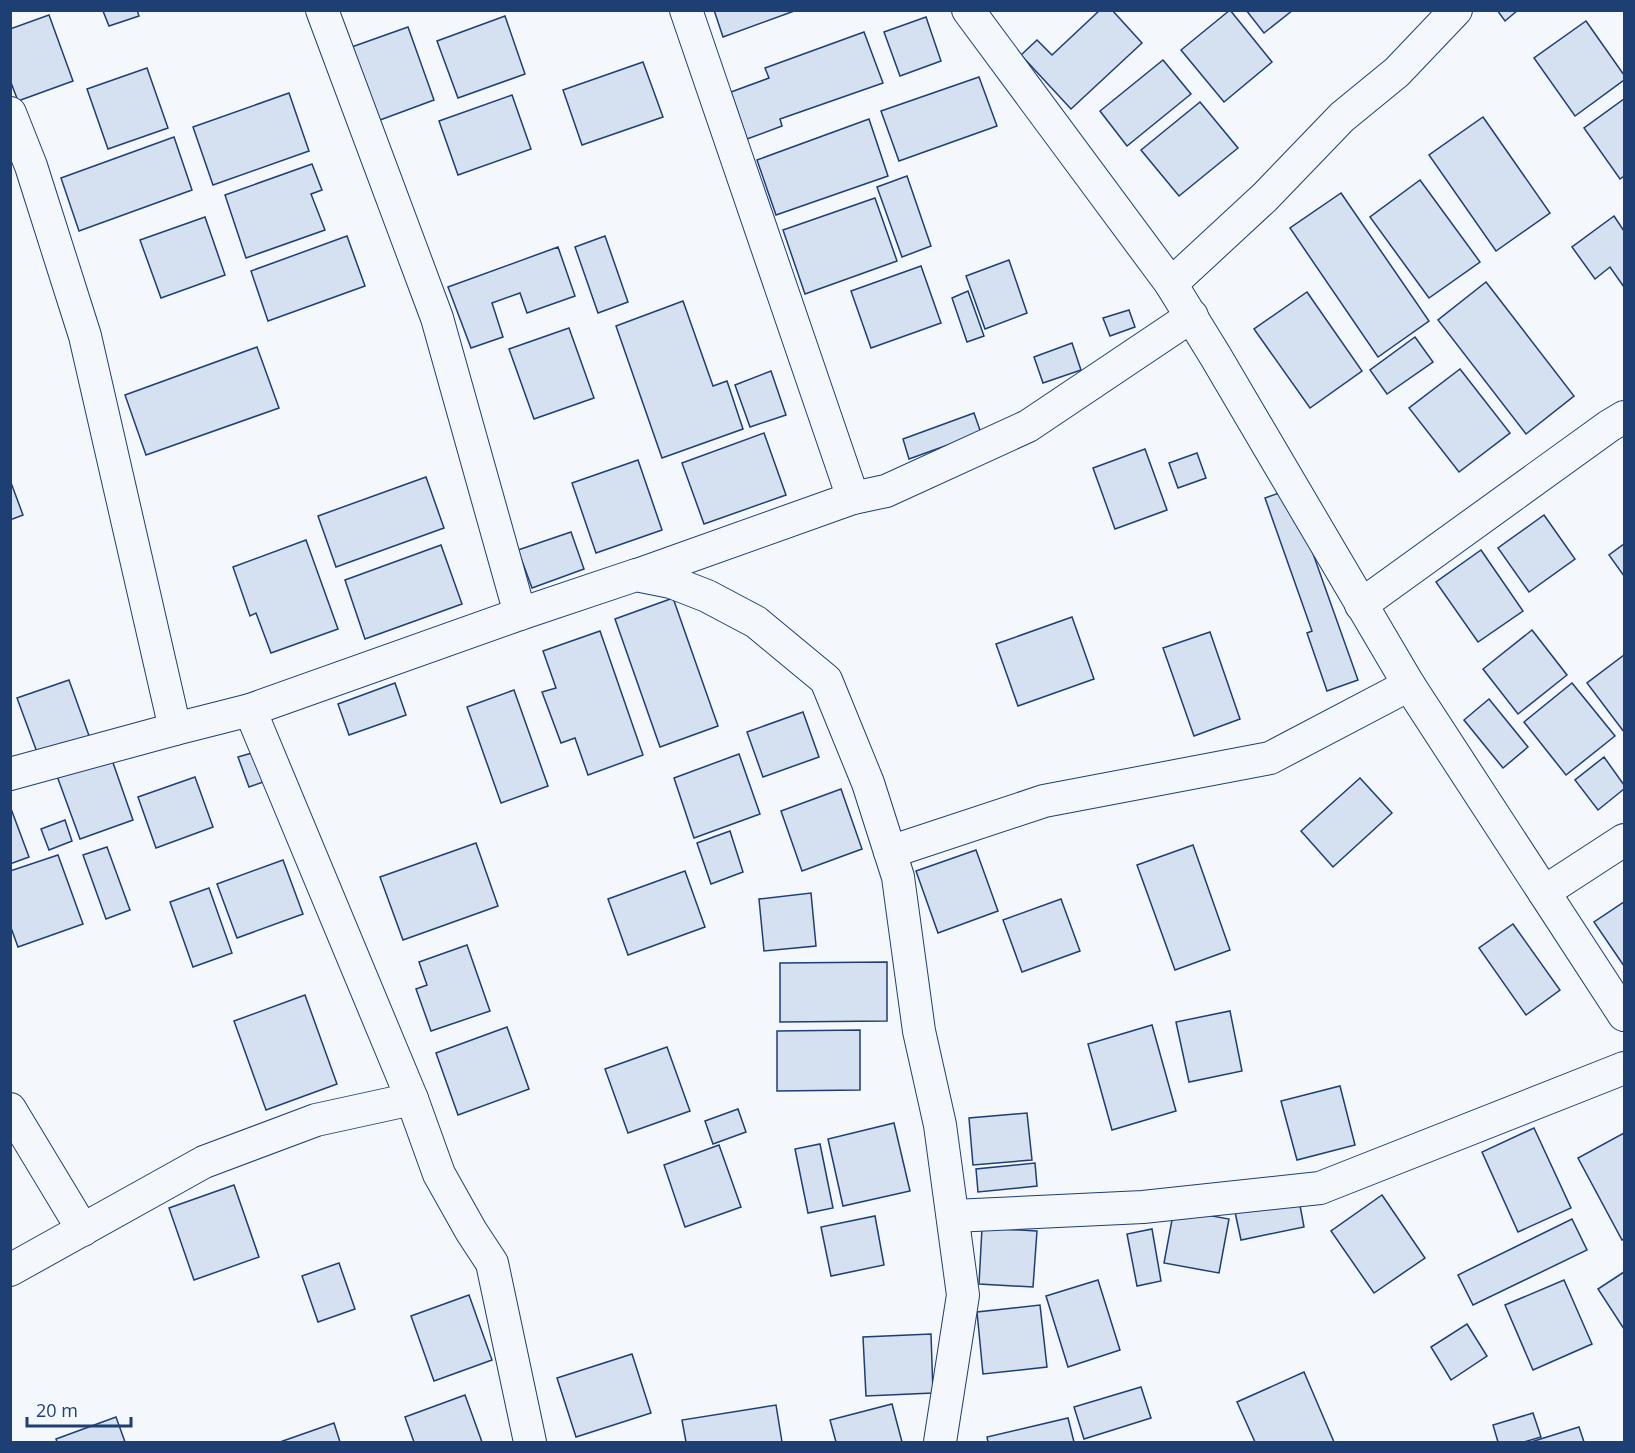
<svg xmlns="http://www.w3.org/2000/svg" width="1635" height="1453" font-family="'Open Sans',sans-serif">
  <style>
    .building { fill: #d5e0f0; stroke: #1d3f73; stroke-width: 1.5 }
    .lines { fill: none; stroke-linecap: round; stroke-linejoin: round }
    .street-casing { stroke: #1d3f73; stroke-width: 34 }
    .street { stroke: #f4f7fb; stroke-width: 32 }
  </style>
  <rect width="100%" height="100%" fill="#f4f7fb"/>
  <!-- building -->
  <g class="building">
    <path d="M105,10h32l2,6 -30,10 -6,-15z"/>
    <path d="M714,10h83l-74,27z"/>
    <path d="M1100,10h12l30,33 -71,66 -50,-54 16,-15 15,15z"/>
    <path d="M1230,10l42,52 -48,40 -43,-52z"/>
    <path d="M1246,10h47l-29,23z"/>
    <path d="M1497,10h21l-13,11z"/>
    <path d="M49,15l24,66 -55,20 -8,-21v-51z"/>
    <path d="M505,16l20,58 -67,24 -21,-57z"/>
    <path d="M926,17l15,44 -41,15 -16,-44z"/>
    <path d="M1586,21l38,54v5l-49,36 -41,-58z"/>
    <path d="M408,27l26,73 -62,23 -26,-74z"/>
    <path d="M864,32l19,51 -103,36 2,7 -35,13 -16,-47 38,-14 -4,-10z"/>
    <path d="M1163,60l28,34 -64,52 -27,-35z"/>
    <path d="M643,62l20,55 -81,28 -19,-55z"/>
    <path d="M147,68l21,60 -60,21 -21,-60z"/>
    <path d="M979,77l18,49 -98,35 -18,-50z"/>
    <path d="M289,93l20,58 -96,34 -20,-58z"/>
    <path d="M512,95l19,54 -73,26 -19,-54z"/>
    <path d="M1624,99v77l-4,3 -36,-51z"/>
    <path d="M1200,102l38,46 -59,48 -38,-46z"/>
    <path d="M1483,117l67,96 -54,38 -67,-96z"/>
    <path d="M869,119l19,57 -112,39 -19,-55z"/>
    <path d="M174,137l18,53 -113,41 -18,-53z"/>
    <path d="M312,164l10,26 -11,4 14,36 -79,28 -21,-63z"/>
    <path d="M907,176l24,70 -29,11 -25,-70z"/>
    <path d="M1420,180l60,82 -51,36 -59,-81z"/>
    <path d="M1341,193l88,128 -51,36 -88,-129z"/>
    <path d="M875,198l22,63 -92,33 -22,-64z"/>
    <path d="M1614,216l10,15v56l-14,-20 -15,12 -23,-32z"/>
    <path d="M205,217l20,58 -64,23 -21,-58z"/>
    <path d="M347,236l18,50 -97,35 -17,-50z"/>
    <path d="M605,236l23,66 -30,11 -23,-66z"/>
    <path d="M558,247l17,49 -48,17 -7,-20 -28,10 11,34 -32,11 -23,-61z"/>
    <path d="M1009,260l18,53 -42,16 -19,-53z"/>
    <path d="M921,266l20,57 -70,25 -20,-57z"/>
    <path d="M1486,282l88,114 -48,38 -88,-114z"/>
    <path d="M968,291l16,45 -17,6 -15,-44z"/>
    <path d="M1307,292l55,79 -52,37 -56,-79z"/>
    <path d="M683,301l30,85 14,-5 16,48 -81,29 -46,-132z"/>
    <path d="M1129,310l6,17 -25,9 -7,-18z"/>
    <path d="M569,328l25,70 -60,21 -25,-70z"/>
    <path d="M1415,337l18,25 -46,32 -17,-24z"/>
    <path d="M1072,343l9,27 -38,13 -9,-26z"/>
    <path d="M257,347l22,61 -133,47 -21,-60z"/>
    <path d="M1460,369l50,64 -51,39 -50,-64z"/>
    <path d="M771,371l15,44 -36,12 -15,-42z"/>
    <path d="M974,413l7,20 -72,26 -6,-20z"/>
    <path d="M764,433l22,62 -82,29 -22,-61z"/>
    <path d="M1145,449l22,61 -52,19 -22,-61z"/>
    <path d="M1197,453l9,25 -28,10 -9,-25z"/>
    <path d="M638,460l24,70 -66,23 -24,-70z"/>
    <path d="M426,477l18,51 -108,39 -18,-51z"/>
    <path d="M10,480l13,35 -13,5z"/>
    <path d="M1290,489l68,191 -31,11 -20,-58 5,-2 -47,-133z"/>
    <path d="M1544,515l31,44 -46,33 -31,-44z"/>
    <path d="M571,532l13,37 -52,19 -14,-38z"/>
    <path d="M306,540l32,89 -67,24 -15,-40 -6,3 -17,-49z"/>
    <path d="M1624,544v32l-15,-21z"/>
    <path d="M441,545l21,59 -97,35 -20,-59z"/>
    <path d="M1481,550l42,61 -45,31 -42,-60z"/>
    <path d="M673,598l45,128 -58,21 -45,-128z"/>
    <path d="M1072,617l22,62 -76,27 -22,-62z"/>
    <path d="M1532,630l35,45 -49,39 -35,-45z"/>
    <path d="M600,631l43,124 -55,20 -13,-37 -14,5 -19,-51 14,-4 -13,-37z"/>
    <path d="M1210,632l30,87 -46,17 -31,-88z"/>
    <path d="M1624,655v77l-37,-49z"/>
    <path d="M69,680l23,64 -51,19 -24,-65z"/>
    <path d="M395,683l11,32 -57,20 -11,-31z"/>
    <path d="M1572,683l43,53 -49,39 -42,-53z"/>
    <path d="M514,690l34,96 -47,17 -34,-96z"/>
    <path d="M1489,699l39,48 -25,21 -39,-48z"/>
    <path d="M803,712l16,45 -56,20 -16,-45z"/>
    <path d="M252,753l11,29 -14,5 -11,-30z"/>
    <path d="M739,754l21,60 -66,24 -20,-60z"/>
    <path d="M111,757l22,63 -53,19 -23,-63z"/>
    <path d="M1604,757l20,28v4l-26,21 -23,-30z"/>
    <path d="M195,777l18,50 -57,21 -18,-51z"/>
    <path d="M1360,778l32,35 -59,54 -32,-36z"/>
    <path d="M841,789l21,60 -60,22 -21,-60z"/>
    <path d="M10,806l19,51 -19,7z"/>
    <path d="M65,820l7,21 -23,9 -8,-21z"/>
    <path d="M730,831l13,41 -32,12 -14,-41z"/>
    <path d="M476,843l22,63 -95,34 -23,-63z"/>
    <path d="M1193,845l37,105 -55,20 -38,-105z"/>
    <path d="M107,847l23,63 -24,9 -23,-64z"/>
    <path d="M976,850l22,61 -60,22 -22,-62z"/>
    <path d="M58,855l25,69 -65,23 -8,-22v-54z"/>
    <path d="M283,860l20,54 -66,24 -20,-54z"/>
    <path d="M685,871l20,56 -77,28 -20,-56z"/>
    <path d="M209,888l23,65 -39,14 -23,-65z"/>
    <path d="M811,893l5,53 -52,5 -5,-52z"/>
    <path d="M1061,899l19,52 -58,21 -19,-52z"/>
    <path d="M1624,902v64l-30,-44z"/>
    <path d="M1513,924l47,66 -34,25 -47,-67z"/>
    <path d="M467,945l23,66 -59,20 -15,-42 11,-4 -8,-23z"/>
    <path d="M887,962v59l-107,1v-59z"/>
    <path d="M305,995l32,89 -71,26 -32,-89z"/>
    <path d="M1230,1011l12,60 -53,11 -13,-60z"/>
    <path d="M1152,1025l24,86 -64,19 -24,-86z"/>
    <path d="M507,1027l22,62 -71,26 -22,-62z"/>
    <path d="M860,1030v60l-83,1v-60z"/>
    <path d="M667,1047l23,64 -62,22 -23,-64z"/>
    <path d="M1340,1086l15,59 -58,15 -16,-59z"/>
    <path d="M738,1109l8,23 -33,12 -8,-23z"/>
    <path d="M1027,1113l5,47 -59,5 -4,-47z"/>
    <path d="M894,1123l16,68 -67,15 -15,-67z"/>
    <path d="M1534,1128l37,80 -53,24 -36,-80z"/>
    <path d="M1624,1133v106l-2,1 -44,-82z"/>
    <path d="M820,1144l13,64 -25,5 -13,-64z"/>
    <path d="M719,1145l22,62 -56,20 -21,-62z"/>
    <path d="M1035,1163l2,23 -59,6 -2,-23z"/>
    <path d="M234,1185l25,72 -65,23 -25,-72z"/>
    <path d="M1382,1195l43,63 -51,35 -43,-62z"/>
    <path d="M1299,1200l5,27 -63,13 -6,-28z"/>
    <path d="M1174,1209l55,10 -10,54 -55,-10z"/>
    <path d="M875,1216l9,49 -53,11 -10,-49z"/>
    <path d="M1572,1219l15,31 -114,55 -15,-30z"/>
    <path d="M982,1228l55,3 -4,56 -54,-3z"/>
    <path d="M1152,1229l9,52 -24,5 -10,-52z"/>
    <path d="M339,1263l16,46 -37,13 -16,-46z"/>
    <path d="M1624,1272v57l-26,-40z"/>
    <path d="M1098,1280l22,70 -52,17 -22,-71z"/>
    <path d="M1564,1280l28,64 -59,26 -28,-65z"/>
    <path d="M469,1295l23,65 -58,21 -23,-65z"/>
    <path d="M1040,1305l7,62 -64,7 -6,-62z"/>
    <path d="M1467,1324l20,32 -36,24 -20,-33z"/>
    <path d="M931,1334l2,59 -67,3 -3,-59z"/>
    <path d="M632,1354l19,59 -75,24 -19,-59z"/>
    <path d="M1304,1372l30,70h-79l-18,-40z"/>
    <path d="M1141,1387l10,31 -67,21 -10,-32z"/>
    <path d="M465,1395l17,47h-68l-9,-25z"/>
    <path d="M892,1404l10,38h-66l-6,-22z"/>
    <path d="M776,1405l6,37h-96l-4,-22z"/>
    <path d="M1533,1413l8,24 -17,5h-26l-5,-17z"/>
    <path d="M116,1417l9,25h-68l-1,-3z"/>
    <path d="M1068,1418l6,24h-86l-1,-5z"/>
    <path d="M334,1423l6,19h-60z"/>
    <path d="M1579,1427l5,15h-53z"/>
  </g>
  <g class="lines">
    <defs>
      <g id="street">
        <path d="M322,10l115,308 83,296"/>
        <path d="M686,10l167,488"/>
        <path d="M968,10l203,274 45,73 193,328 215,330"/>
        <path d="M10,113l21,53 54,170 90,393 75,-19 270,-96 116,-39 35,7 36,14 49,26 70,58 42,103 30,94 21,154 21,94 23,170 -23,147"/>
        <path d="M1171,284l94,-87 77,-80 55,-45 59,-62"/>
        <path d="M637,575l216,-77 33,-7 142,-65 164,-110"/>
        <path d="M1361,605l248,-179 15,-9"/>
        <path d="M250,710l162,389 27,75 32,57 21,32 38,179"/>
        <path d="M10,774l165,-45"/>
        <path d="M890,852l154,-51 226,-43 139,-73"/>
        <path d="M1544,892l80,-52"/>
        <path d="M10,1109l73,121"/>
        <path d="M953,1216l190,-9 177,-19 304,-120"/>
        <path d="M10,1270l194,-108 112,-42 96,-21"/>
      </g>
    </defs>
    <!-- street casing -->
    <use href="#street" class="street-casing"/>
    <!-- street -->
    <use href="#street" class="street"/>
  </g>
  <!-- border -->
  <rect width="1635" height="1453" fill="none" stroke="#1d3f73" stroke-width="24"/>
  <!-- scale -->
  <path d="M27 1417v9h104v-9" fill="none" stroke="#1d3f73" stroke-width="3"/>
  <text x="36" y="1417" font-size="18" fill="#1d3f73" stroke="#f4f7fb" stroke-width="4.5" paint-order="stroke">20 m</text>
</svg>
